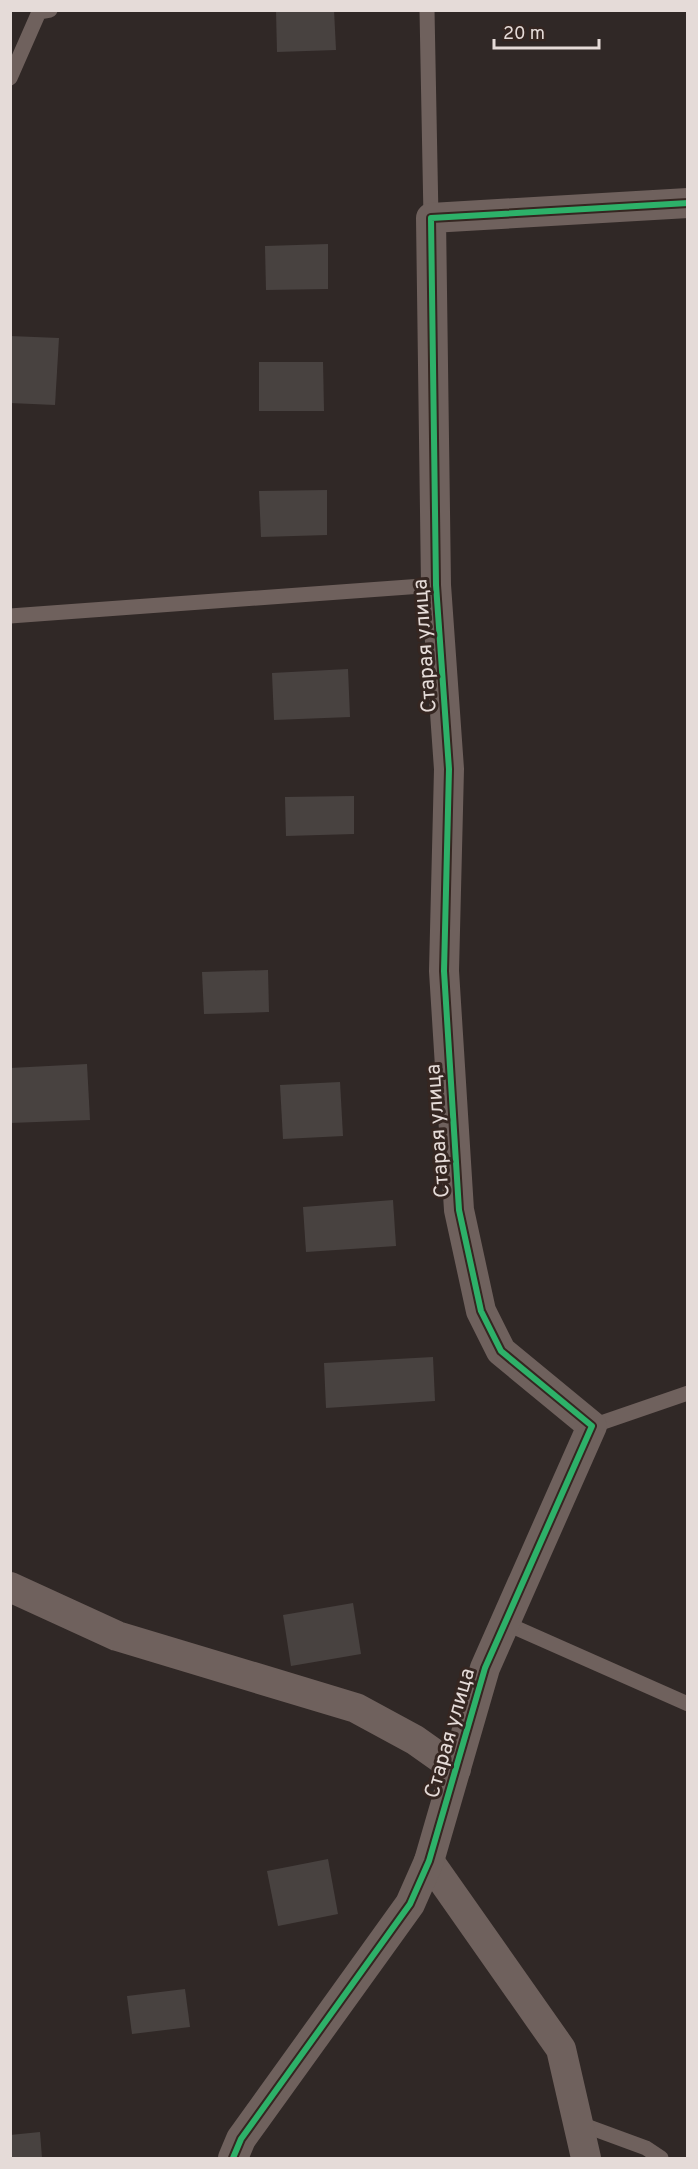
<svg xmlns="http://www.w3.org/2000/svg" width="698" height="2169" font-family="Overpass,sans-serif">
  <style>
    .building { fill: #484240 }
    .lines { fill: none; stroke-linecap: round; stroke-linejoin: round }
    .lane { stroke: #6f615d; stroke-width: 15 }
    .street { stroke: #6f615d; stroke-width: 30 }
    .cycleway-casing { stroke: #352621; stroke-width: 10 }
    .cycleway { stroke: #2db169; stroke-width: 6 }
    .labels { text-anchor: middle; stroke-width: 6; stroke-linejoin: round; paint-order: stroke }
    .street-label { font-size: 21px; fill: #e5dbd8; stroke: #352621 }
  </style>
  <rect width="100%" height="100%" fill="#302826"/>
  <!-- building -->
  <g class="building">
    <path d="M276,10h58l2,40 -59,2z"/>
    <path d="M328,244v45l-62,1 -1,-44z"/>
    <path d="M10,336l49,2 -4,67 -45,-2z"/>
    <path d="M259,362h64l1,49h-65z"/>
    <path d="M327,490v45l-66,2 -2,-46z"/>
    <path d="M348,669l2,48 -76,3 -2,-47z"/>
    <path d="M354,796v38l-68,2 -1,-39z"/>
    <path d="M268,970l1,42 -65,2 -2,-42z"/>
    <path d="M87,1064l3,56 -80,3v-55z"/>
    <path d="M340,1082l3,54 -60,3 -3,-54z"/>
    <path d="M393,1200l3,46 -90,6 -3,-45z"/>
    <path d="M433,1357l2,44 -109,7 -2,-45z"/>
    <path d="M353,1603l8,51 -70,12 -8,-51z"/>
    <path d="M328,1859l10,55 -60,12 -11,-55z"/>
    <path d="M185,1989l5,38 -58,7 -5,-38z"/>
    <path d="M40,2132l2,26h-32v-23z"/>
  </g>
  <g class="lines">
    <!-- lane -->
    <g class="lane">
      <path d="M427,10l4,208"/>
      <path d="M10,78l29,-66 11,-2"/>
      <path d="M10,616l426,-31"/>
      <path d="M592,1426l96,-33"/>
      <path d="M505,1623l183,81"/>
      <path d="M578,2123l68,25 15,10"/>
    </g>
    <!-- street -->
    <g class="street">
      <path d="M10,1587l107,49 239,72 59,32 41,29"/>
      <path d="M429,1861l132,188 25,109"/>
      <path d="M233,2158l8,-19 169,-235 19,-43 56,-193 107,-242 -91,-75 -20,-40 -22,-101 -15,-239 5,-202 -13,-184 -5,-367 257,-15"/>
    </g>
    <defs>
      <path id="cycleway" d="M233,2158l8,-19 169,-235 19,-43 56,-193 107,-242 -91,-75 -20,-40 -22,-101 -15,-239 5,-202 -13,-184 -5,-367 257,-15"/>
    </defs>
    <!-- cycleway casing -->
    <use href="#cycleway" class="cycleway-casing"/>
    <!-- cycleway -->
    <use href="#cycleway" class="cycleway"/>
  </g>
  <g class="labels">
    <!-- street labels -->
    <g class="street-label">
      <text transform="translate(424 646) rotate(-94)" y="7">Старая улица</text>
      <text transform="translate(437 1131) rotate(-94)" y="7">Старая улица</text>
      <text transform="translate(449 1733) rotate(-74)" y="7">Старая улица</text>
    </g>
  </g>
  <!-- border -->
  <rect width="698" height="2169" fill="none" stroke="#e5dbd8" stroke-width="24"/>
  <!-- scale -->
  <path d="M494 39v9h105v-9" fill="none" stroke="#e5dbd8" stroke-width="3"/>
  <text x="503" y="39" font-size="18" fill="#e5dbd8" stroke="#352621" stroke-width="4.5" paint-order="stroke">20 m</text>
</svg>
